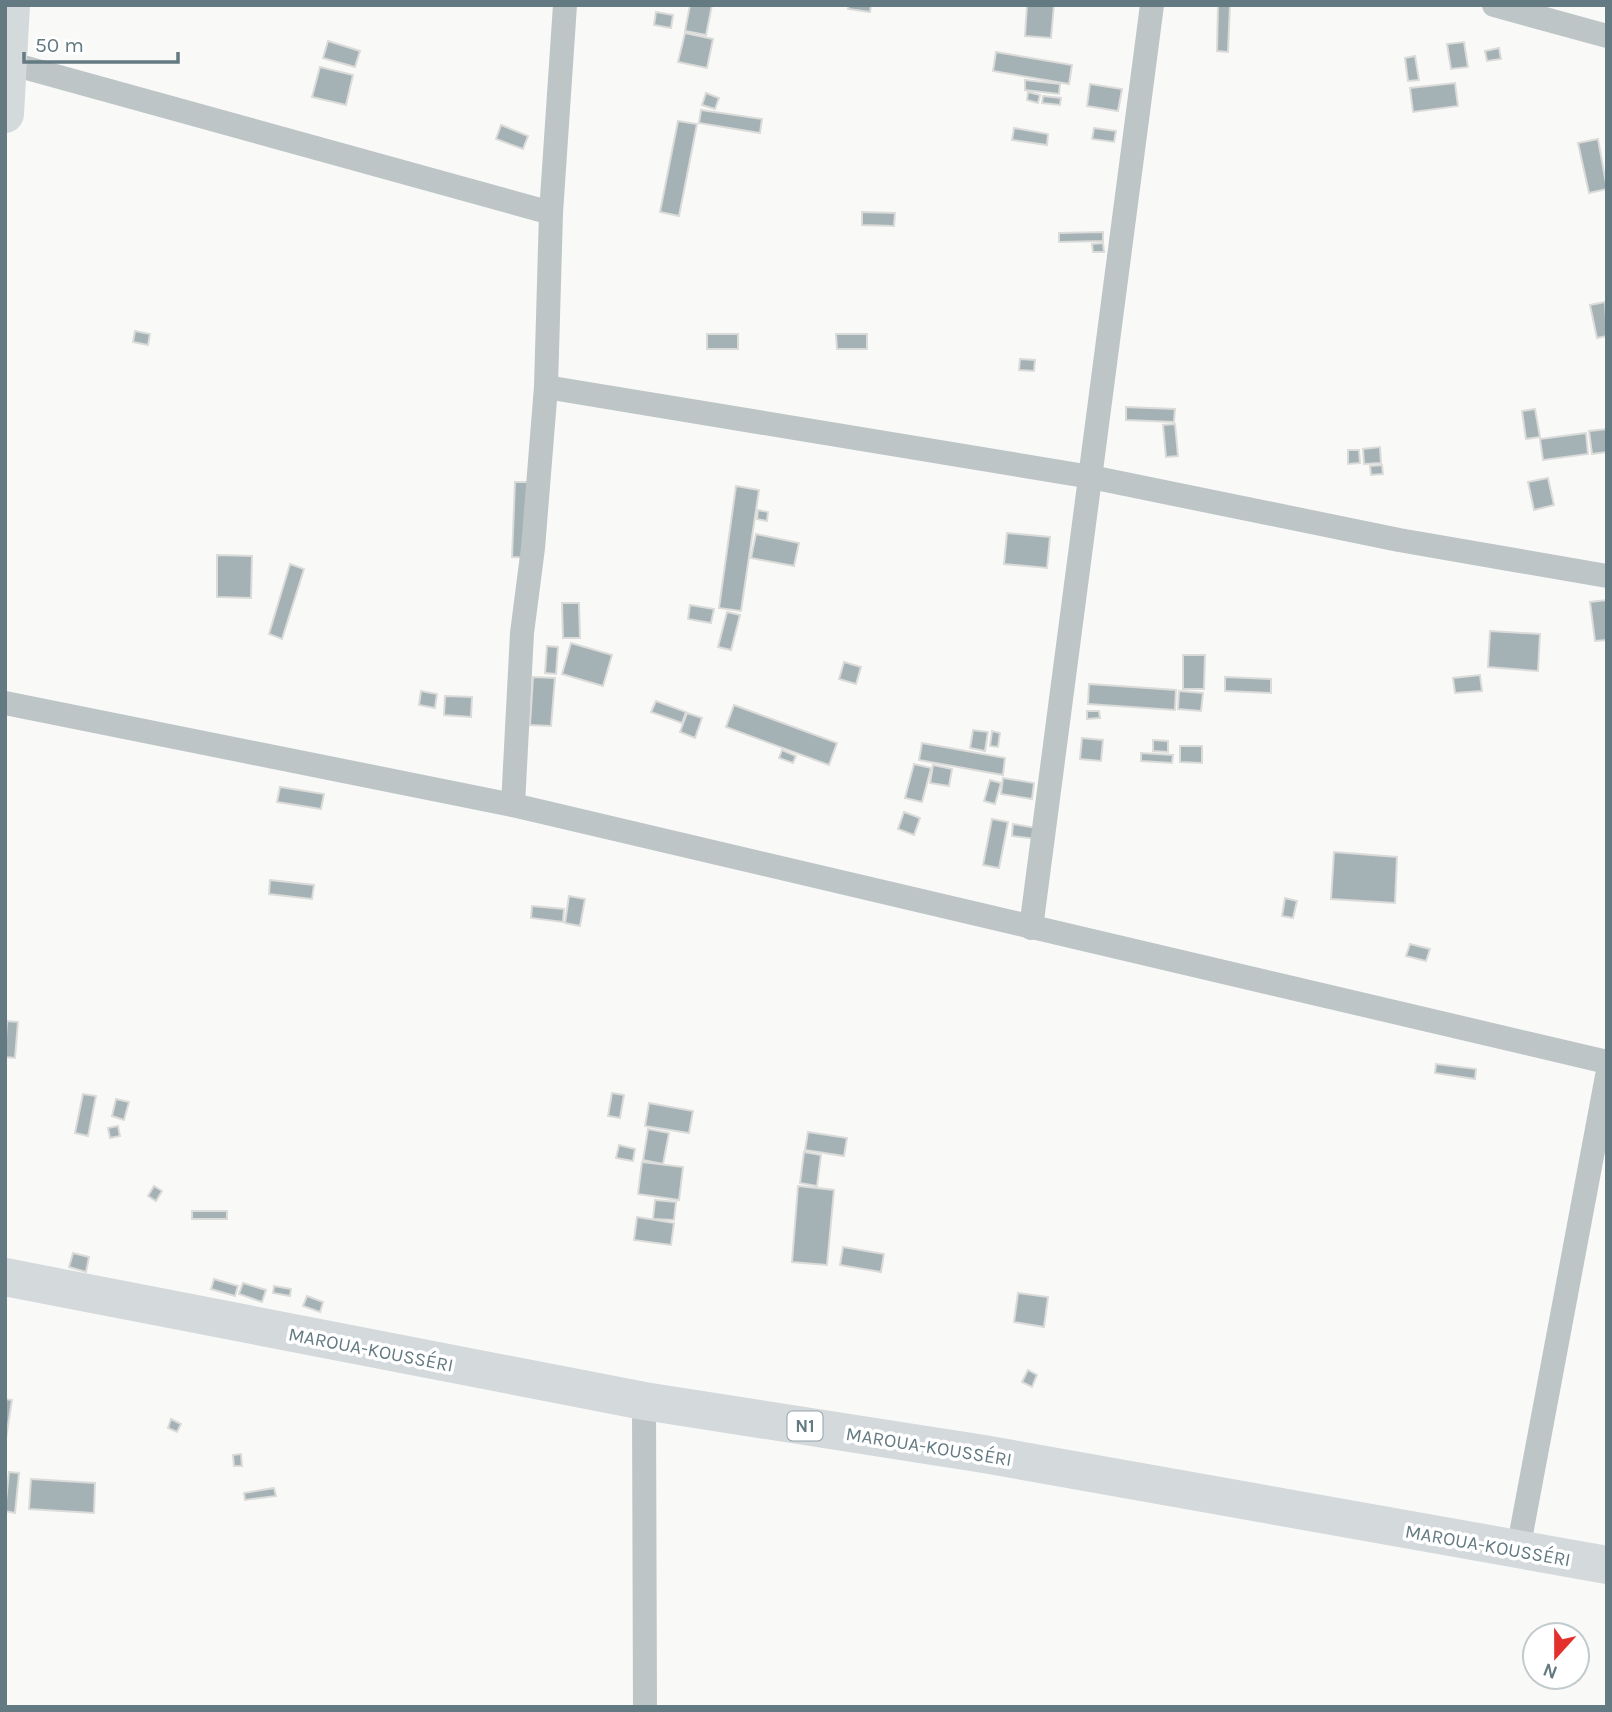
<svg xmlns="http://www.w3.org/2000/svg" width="1612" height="1712" font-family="Karla,sans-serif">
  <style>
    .building { fill: #a4b1b5; stroke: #dbdbd9; stroke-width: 2 }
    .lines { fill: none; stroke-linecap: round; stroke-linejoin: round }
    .street { stroke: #bdc5c7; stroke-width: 24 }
    .primary { stroke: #d4d9dc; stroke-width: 38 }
    .highway { stroke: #d4d9dc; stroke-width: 38 }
    .labels { text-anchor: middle; stroke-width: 7; stroke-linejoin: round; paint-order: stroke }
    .shield { fill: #fff; stroke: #92a2a8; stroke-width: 2 }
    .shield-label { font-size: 18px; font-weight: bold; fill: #647a82 }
    .street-label { font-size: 19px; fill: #647a82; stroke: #fff }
  </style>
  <rect width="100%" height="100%" fill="#f9f9f7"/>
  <!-- building -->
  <g class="building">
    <path d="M690,5h22l-6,30 -21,-4z"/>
    <path d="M849,5h22l-1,7 -22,-3z"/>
    <path d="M1027,5h27l-3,33 -26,-2z"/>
    <path d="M1218,5h12l-2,47 -11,-1z"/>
    <path d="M656,12l17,3 -2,13 -17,-3z"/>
    <path d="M685,33l28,6 -6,29 -29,-6z"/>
    <path d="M328,41l32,10 -5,16 -32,-9z"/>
    <path d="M1464,42l4,25 -17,2 -4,-25z"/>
    <path d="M1499,48l2,11 -14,2 -2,-10z"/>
    <path d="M996,52l76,13 -3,19 -76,-13z"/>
    <path d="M1415,56l4,24 -11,1 -3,-23z"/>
    <path d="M320,67l33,8 -7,30 -34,-8z"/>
    <path d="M1025,80l35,4 -1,10 -34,-4z"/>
    <path d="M1455,83l3,23 -45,6 -3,-24z"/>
    <path d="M1090,84l32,5 -4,22 -31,-5z"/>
    <path d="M1028,92l12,3 -2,8 -11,-3z"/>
    <path d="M706,93l13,5 -4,11 -13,-4z"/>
    <path d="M1043,96l18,2 -1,7 -18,-2z"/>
    <path d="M701,110l61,9 -2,14 -61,-10z"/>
    <path d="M678,121l19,3 -18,92 -19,-4z"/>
    <path d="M501,125l27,11 -5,13 -27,-10z"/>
    <path d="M1014,128l34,6 -1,11 -35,-5z"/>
    <path d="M1094,128l22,3 -2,11 -22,-3z"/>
    <path d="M1598,139l9,50 -18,4 -11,-50z"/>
    <path d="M862,212l33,1 -1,13 -32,-1z"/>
    <path d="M1103,232v9l-44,1v-9z"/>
    <path d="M1103,243l1,9h-11l-1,-8z"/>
    <path d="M1605,302l2,34 -10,2 -7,-33z"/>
    <path d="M135,331l15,3 -2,11 -15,-3z"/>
    <rect x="707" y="334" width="31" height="15"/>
    <path d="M836,334h31v15h-30z"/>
    <path d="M1020,359l15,1 -1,11 -15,-1z"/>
    <path d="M1126,407l49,2 -1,13 -48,-2z"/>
    <path d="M1535,409l5,28 -14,2 -4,-28z"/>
    <path d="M1175,424l3,32 -12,1 -3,-32z"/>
    <path d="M1607,429v23l-15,2 -3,-23z"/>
    <path d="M1586,433l2,21 -45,6 -3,-21z"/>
    <path d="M1380,447l1,16 -17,1 -1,-15z"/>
    <path d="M1348,450h11l1,13 -12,1z"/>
    <path d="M1382,465l1,9 -12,1 -1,-9z"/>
    <path d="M1548,478l6,27 -20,5 -6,-28z"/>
    <path d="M515,482h17l-3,76 -17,-1z"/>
    <path d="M736,486l23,4 -18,121 -22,-3z"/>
    <path d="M758,510l10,2 -1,9 -10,-2z"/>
    <path d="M1007,533l43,4 -3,31 -43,-4z"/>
    <path d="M756,534l43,9 -5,23 -43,-8z"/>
    <path d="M217,555l35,1 -1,42 -34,-1z"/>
    <path d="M290,564l14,5 -22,70 -13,-5z"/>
    <path d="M1607,600v40l-12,1 -5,-39z"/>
    <path d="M562,603h17l1,35h-17z"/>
    <path d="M690,605l24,4 -3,14 -23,-4z"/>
    <path d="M727,612l13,3 -9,35 -13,-3z"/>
    <path d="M1490,631l50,3 -2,37 -50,-4z"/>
    <path d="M571,643l41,12 -9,31 -41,-12z"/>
    <path d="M547,646l11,1 -2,27 -11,-1z"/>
    <path d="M1183,655h22l-1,34h-21z"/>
    <path d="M844,662l17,5 -5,17 -17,-5z"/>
    <path d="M1480,675l2,16 -27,2 -2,-15z"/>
    <path d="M533,677l22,1 -4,48 -21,-1z"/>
    <path d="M1225,677l46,2v14l-46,-2z"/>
    <path d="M1089,684l87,6 -1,20 -87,-6z"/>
    <path d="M421,691l16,3 -2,14 -16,-3z"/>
    <path d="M1179,691l24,2 -2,18 -23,-2z"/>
    <path d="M445,696l27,1 -1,20 -27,-2z"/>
    <path d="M656,701l30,11 -4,11 -31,-11z"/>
    <path d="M734,705l103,38 -8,22 -103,-38z"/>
    <path d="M1087,711h12l1,7 -13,1z"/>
    <path d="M687,713l15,5 -7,20 -15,-6z"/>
    <path d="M973,730l15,2 -3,19 -15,-3z"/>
    <path d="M992,731l8,2 -2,14 -8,-1z"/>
    <path d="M1082,738l21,2 -2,21 -21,-2z"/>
    <path d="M1153,740l15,1v11l-15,-1z"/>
    <path d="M922,743l83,15 -2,17 -84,-15z"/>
    <path d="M1180,746h22v17l-22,-1z"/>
    <path d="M782,750l14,6 -3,7 -14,-5z"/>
    <path d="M1141,753l32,2 -1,8 -31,-2z"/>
    <path d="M914,764l17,4 -9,34 -17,-4z"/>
    <path d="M933,765l19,4 -3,17 -19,-3z"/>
    <path d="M1003,778l31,5 -2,16 -31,-5z"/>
    <path d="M990,780l11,3 -6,21 -11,-3z"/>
    <path d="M280,787l44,7 -3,15 -44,-7z"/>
    <path d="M904,812l16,6 -6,17 -16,-6z"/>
    <path d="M992,819l16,3 -9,46 -16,-3z"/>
    <path d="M1013,824l24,4 -1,11 -24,-3z"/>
    <path d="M1334,852l63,5 -2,46 -64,-4z"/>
    <path d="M270,880l44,5 -2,14 -43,-5z"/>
    <path d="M569,896l16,3 -5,27 -15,-3z"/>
    <path d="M1285,898l12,3 -4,17 -11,-2z"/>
    <path d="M532,906l32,3 -1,13 -32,-4z"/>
    <path d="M1410,944l20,5 -4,12 -20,-5z"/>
    <path d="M7,1021l11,1 -3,36 -10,-1z"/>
    <path d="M1436,1064l40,5 -1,10 -40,-6z"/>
    <path d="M612,1093l12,2 -4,23 -12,-2z"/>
    <path d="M83,1094l13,2 -8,40 -13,-3z"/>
    <path d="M116,1099l13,3 -5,18 -12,-4z"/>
    <path d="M649,1103l44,8 -4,22 -44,-7z"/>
    <path d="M118,1126l2,10 -10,2 -2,-10z"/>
    <path d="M648,1129l21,4 -6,31 -20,-4z"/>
    <path d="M808,1132l39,6 -3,18 -39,-6z"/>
    <path d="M619,1145l16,4 -2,12 -17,-3z"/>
    <path d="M804,1152l17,3 -4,31 -17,-3z"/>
    <path d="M642,1162l41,5 -4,33 -41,-6z"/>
    <path d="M154,1186l8,5 -6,10 -8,-5z"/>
    <path d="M798,1186l36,4 -7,75 -35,-3z"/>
    <path d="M655,1200l21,2 -2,18 -21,-1z"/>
    <rect x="192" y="1211" width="35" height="8"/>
    <path d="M637,1217l37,6 -3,22 -37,-5z"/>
    <path d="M843,1247l41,7 -3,18 -41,-7z"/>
    <path d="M73,1253l16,4 -3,15 -17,-5z"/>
    <path d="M214,1279l24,7 -3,10 -24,-7z"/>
    <path d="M243,1283l23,7 -4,12 -23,-8z"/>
    <path d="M274,1286l17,3 -1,7 -17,-3z"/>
    <path d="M1018,1293l30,4 -4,30 -30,-5z"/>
    <path d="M307,1296l16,6 -3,10 -17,-6z"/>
    <path d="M1028,1370l9,5 -5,12 -10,-5z"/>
    <path d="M5,1399l7,1 -6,38h-1z"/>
    <path d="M171,1419l10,5 -4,8 -9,-4z"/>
    <path d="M241,1454l1,12h-8l-1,-11z"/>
    <path d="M9,1472l10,1 -4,40 -10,-2z"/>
    <path d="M31,1479l64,4 -1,30 -65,-4z"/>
    <path d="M274,1488l2,8 -31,4 -1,-7z"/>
  </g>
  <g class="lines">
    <!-- street -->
    <g class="street">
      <path d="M1494,5l113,31"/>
      <path d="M5,62l546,151"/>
      <path d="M546,387l545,90 308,63 208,36"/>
      <path d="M5,703l508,102 1094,257"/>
      <path d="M513,805l9,-172 11,-85 13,-161 5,-174 14,-208"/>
      <path d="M1031,928l121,-923"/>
      <path d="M644,1401l1,306"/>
      <path d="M1518,1550l89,-474"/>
    </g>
    <!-- primary -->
    <path class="primary" d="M5,114l6,-109"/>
    <!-- highway -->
    <path class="highway" d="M5,1277l639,124 340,53 623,111"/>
  </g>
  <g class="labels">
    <!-- shield labels -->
    <rect class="shield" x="787.5" y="1411.5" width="35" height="29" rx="5"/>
    <g class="shield-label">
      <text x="805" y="1432">N1</text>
    </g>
    <!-- street labels -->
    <g class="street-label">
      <text transform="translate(371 1349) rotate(11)" y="7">MAROUA-KOUSSÉRI</text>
      <text transform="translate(929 1446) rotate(9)" y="7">MAROUA-KOUSSÉRI</text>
      <text transform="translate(1488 1545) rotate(10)" y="7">MAROUA-KOUSSÉRI</text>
    </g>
  </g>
  <!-- border -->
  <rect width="1612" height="1712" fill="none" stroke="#647a82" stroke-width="14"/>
  <!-- north arrow -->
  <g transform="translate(1556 1656) rotate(201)"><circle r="33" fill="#ffffff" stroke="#c1cacd" stroke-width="2"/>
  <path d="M0-5L12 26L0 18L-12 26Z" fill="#e3302c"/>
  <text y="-10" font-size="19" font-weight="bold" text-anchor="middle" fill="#647a82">N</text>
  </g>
  <!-- scale -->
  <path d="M24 52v10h154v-10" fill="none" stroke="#647a82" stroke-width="3.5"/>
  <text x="35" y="52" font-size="21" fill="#647a82" stroke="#ffffff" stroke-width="5" paint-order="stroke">50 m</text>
</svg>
